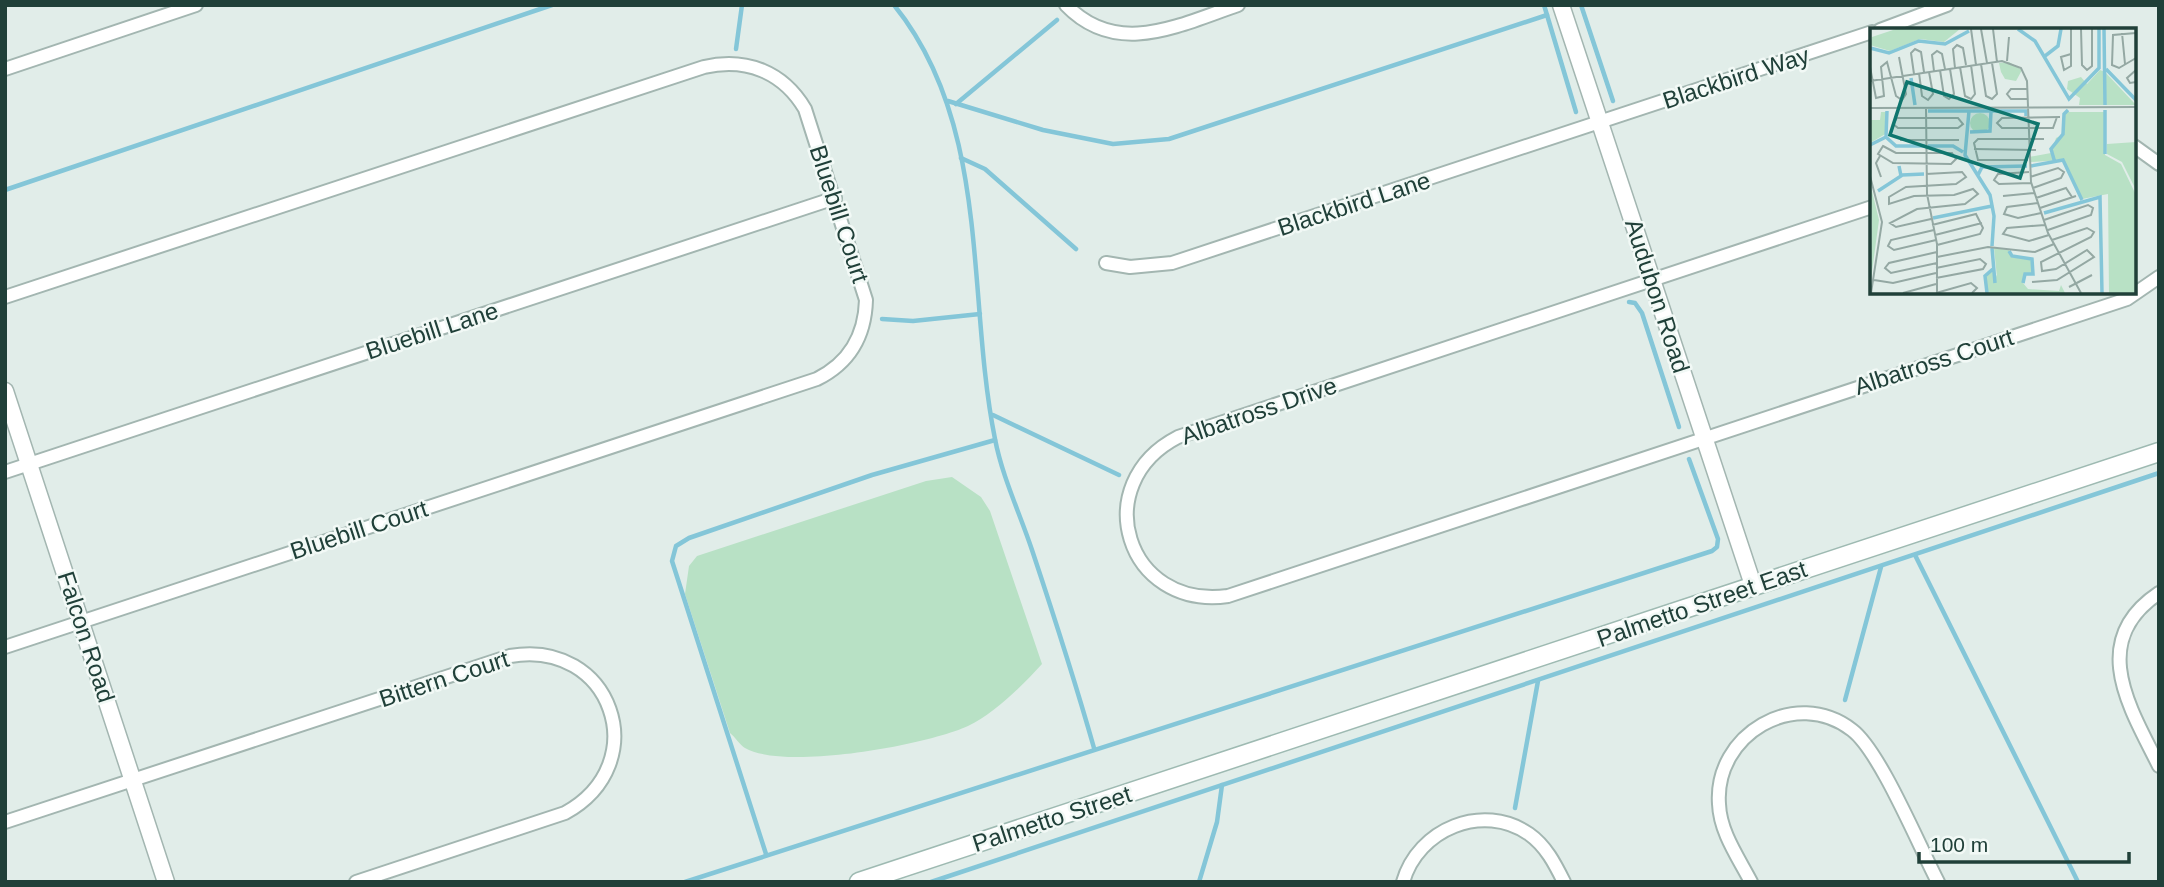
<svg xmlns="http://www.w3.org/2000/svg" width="2164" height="887" font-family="Helvetica,sans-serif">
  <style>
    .green { fill: #b8e1c5 }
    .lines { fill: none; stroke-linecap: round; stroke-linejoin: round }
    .stream { stroke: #84c6d8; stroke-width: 4.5 }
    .minor-casing { stroke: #a3b6b1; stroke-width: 16 }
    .tertiary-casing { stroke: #a3b6b1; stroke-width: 19 }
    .secondary-casing { stroke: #9ebab2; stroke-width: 21 }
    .minor { stroke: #fff; stroke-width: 12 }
    .tertiary { stroke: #fff; stroke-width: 16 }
    .secondary { stroke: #fff; stroke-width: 18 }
    .labels { text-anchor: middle; stroke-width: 5; stroke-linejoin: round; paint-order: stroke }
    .street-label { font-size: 24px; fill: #204039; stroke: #f2f9f6 }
    .inset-river { fill: none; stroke: #84c6d8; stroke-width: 3.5 }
    .inset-road { fill: none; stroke: #94a8a3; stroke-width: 2 }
    .view { fill: #0f766e; fill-opacity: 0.15; stroke: #0f766e; stroke-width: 3.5 }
    .inset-edge { fill: none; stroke: #204039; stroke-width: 3.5 }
  </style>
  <rect width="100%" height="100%" fill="#e1ede9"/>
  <!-- green -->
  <path class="green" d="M952,477l29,20 9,14 52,153c-19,21 -48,50 -74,62 -41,19 -183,45 -223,22 -5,-3 -10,-11 -15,-15l-45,-139 4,-28 8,-10 229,-75z"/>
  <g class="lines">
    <!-- stream -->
    <g class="stream">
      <path d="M894,5c98,121 72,291 101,434 7,37 25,75 37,111 22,66 43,131 62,198"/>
      <path d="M1544,5l32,107"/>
      <path d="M1581,5l32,96"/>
      <path d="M736,49l6,-44"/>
      <path d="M948,101l95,29 70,14 56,-5 378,-124"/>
      <path d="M956,104l101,-84"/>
      <path d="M961,158l24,11 91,80"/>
      <path d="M5,190l547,-185"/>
      <path d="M1629,302l6,1 7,10 37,114"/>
      <path d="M882,319l31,2 67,-7"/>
      <path d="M993,415l126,60"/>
      <path d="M1915,555l163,327"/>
      <path d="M1845,700l36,-133"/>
      <path d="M1515,808l23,-127"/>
      <path d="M766,854l-94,-293 4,-15 13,-8 183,-63 123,-35"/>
      <path d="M685,882l1027,-331 5,-4 1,-8 -29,-80"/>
      <path d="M931,882l1228,-409"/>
      <path d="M1199,882l18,-60 5,-37"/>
    </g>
    <defs>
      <g id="minor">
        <path d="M1066,5c51,53 113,20 172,0"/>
        <path d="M1880,30l67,-25"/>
        <path d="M5,69l191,-64"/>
        <path d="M2134,146l25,18"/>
        <path d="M1872,207l-694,230c-91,47 -52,173 50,159l899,-297 32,-22"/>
        <path d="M1106,263l24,4 42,-4 700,-231"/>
        <path d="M5,297l699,-230c42,-10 79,5 101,42l61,191c-1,36 -17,63 -49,79l-812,268"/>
        <path d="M5,472l830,-274"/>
        <path d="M2159,593c-72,48 -29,115 0,173"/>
        <path d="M5,822l505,-166c101,-18 146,107 55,157l-209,69"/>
        <path d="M1403,882c15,-53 80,-80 126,-48 17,12 26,30 35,48"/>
        <path d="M1751,882c-13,-25 -31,-50 -32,-78 -5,-69 76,-118 133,-74 28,21 67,116 86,152"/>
      </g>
      <g id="tertiary">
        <path d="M1561,5l192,580"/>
        <path d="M5,391l161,491"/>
      </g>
      <path id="secondary" d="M859,882l1300,-430"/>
    </defs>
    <!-- minor casing -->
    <use href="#minor" class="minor-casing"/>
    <!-- tertiary casing -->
    <use href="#tertiary" class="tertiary-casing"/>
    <!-- secondary casing -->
    <use href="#secondary" class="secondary-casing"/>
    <!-- minor -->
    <use href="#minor" class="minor"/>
    <!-- tertiary -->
    <use href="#tertiary" class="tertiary"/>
    <!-- secondary -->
    <use href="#secondary" class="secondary"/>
  </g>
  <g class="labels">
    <!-- street labels -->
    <g class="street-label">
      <text transform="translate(1736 78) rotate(-18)" y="8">Blackbird Way</text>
      <text transform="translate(1354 204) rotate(-18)" y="8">Blackbird Lane</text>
      <text transform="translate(839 214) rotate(72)" y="8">Bluebill Court</text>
      <text transform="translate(1657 296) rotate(72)" y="8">Audubon Road</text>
      <text transform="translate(432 331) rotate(-18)" y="8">Bluebill Lane</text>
      <text transform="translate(1934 362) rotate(-18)" y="8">Albatross Court</text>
      <text transform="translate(1259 411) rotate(-19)" y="8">Albatross Drive</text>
      <text transform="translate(359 530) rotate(-18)" y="8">Bluebill Court</text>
      <text transform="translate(1702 604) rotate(-19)" y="8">Palmetto Street East</text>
      <text transform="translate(86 637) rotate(72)" y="8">Falcon Road</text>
      <text transform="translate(444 679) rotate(-18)" y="8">Bittern Court</text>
      <text transform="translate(1052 819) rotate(-18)" y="8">Palmetto Street</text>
    </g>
  </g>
  <!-- overview -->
  <g transform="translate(1870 28)">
    <rect width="266" height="266" fill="#e1ede9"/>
    <path d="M26,1h64l-16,13 -24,-3 -30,12 -20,-6 2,-8zM139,34l13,8 -6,11 -11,-2 -4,-7 -2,-9zM230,42l5,2 31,33h-57l1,-7 -13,-9 1,-8 13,-4 6,7zM11,84h6v21l-17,10v-23h10zM194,84h41v43l16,9 15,31v98h-27l-1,-99 -26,5 -19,-39 -33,2 -1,-5 22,-4 5,-15 8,-4zM100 95a10 10 0 1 1 20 0a10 10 0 1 1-20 0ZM266,114v48l-14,-28 -15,-8v-10zM0,155l9,37 -9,66 2,-62zM124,220l15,2 2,7 21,3v15h-6l-3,8 5,6 31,2 2,-6 4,8h-78l-1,-17 7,-8 4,9z" fill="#b8e1c5"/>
    <path class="inset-river" d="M148,1l17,12 34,58 30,-31v-39M234,1l1,76M0,20l19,5 30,-12 26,3 24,-13M175,28l13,-10 3,-17M236,41l30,31M41,50l4,27M235,82v44M58,83h98v5M99,83l-4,44 25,40 4,21 -2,30M100,104l20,-1 1,-19M17,110l9,8h29M0,117l16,-8 1,-26M58,118h25l10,6M185,135l-4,-14 12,-15 1,-20 4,-4M161,138l32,-6 19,40M32,147l22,-1M108,147l4,-8 45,-1M8,163l23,-15 -2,-10M174,185l56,-16 2,96M63,190l59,-12M122,220l3,35M139,223l3,5 20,3 1,15h-8l-2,9M117,265l-2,-17 9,-8"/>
    <path class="inset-road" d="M101,1l5,36M111,1l6,34M123,1l4,33M201,1v37l-7,4 -3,-13 10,-3M211,1l1,36 5,5 5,-4v-37M252,5l3,31M266,5l-23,2 -1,30 7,3 17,-10M137,33l2,-24M111,36l5,32 6,3 5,-5 -5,-31M0,39l6,31 8,-2 -3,-29 6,-5 9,34 6,4 4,-6 -7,-37M90,39l5,29 6,3 4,-5 -4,-29M85,40l-2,-19 4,-4 6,3 3,17M70,42l4,26 5,3 5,-5 -4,-25M266,42l-9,8 3,5 6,-1M64,43l-2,-16 5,-4 5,3 3,15M49,45l3,23 6,4 5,-6 -4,-22M44,46l-3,-21 4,-4 6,3 3,20M0,53l132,-20 19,7 6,13 4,101 17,51 33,60M157,61h-16l-4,5 4,5h17M0,80l266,-1M56,80l1,86 10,50v49M187,89l-4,11h-51l-5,-5 5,-5 58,-1M27,90h61l5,6 -5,4h-60l-5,-4zM30,112h59M13,118l13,7h56l4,6 -5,5 -58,-1 -15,-9zM104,121l62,1M10,128l-4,7 5,14M158,132h-50l-4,-17 4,-4h66M159,144l-31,2 -4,6 5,4 32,-1M56,146l36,-2 4,5 -10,7 -50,3 -17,10v7l25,-8 40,-1 19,-6 5,5 -13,10 -48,5 -27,14 6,4 35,-8M0,148l12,46 -11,71M160,149l28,-9 6,4 -3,6 -28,10M133,168l31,-3M166,170l30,-10 6,9M168,175l-31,4 -3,7 14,4 23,-5M170,180l36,-12M174,192l44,-15 5,3 -2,7 -43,15M62,197l44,-11 7,14 -3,6 -43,11M175,197l-38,3 -4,6 26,7 20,-6M64,202l-43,10 -3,6 6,4 42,-10M65,207l47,-12M67,229l51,-10 47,5 19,-8M67,235l-46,10 -6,-5 4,-5 48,-11M66,250l47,-9 3,-5 -6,-5 -44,9M4,252l19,3 43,-10M162,254l25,-2 37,-23 -7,-7 -31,19 -14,2 -1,-9 50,-25 3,-5 -7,-4 -35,12M199,259l23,-12M33,265l33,-9M66,265l35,-10 6,5 -5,5"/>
    <path class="view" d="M37,54l131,42 -18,54 -130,-43z"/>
    <rect width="266" height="266" class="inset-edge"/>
  </g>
  <!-- border -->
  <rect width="2164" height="887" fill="none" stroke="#204039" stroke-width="14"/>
  <!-- scale -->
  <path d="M1919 852v10h210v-10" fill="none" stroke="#204039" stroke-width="3.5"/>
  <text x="1930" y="852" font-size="21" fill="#204039" stroke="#f2f9f6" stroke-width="5" paint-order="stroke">100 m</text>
</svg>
